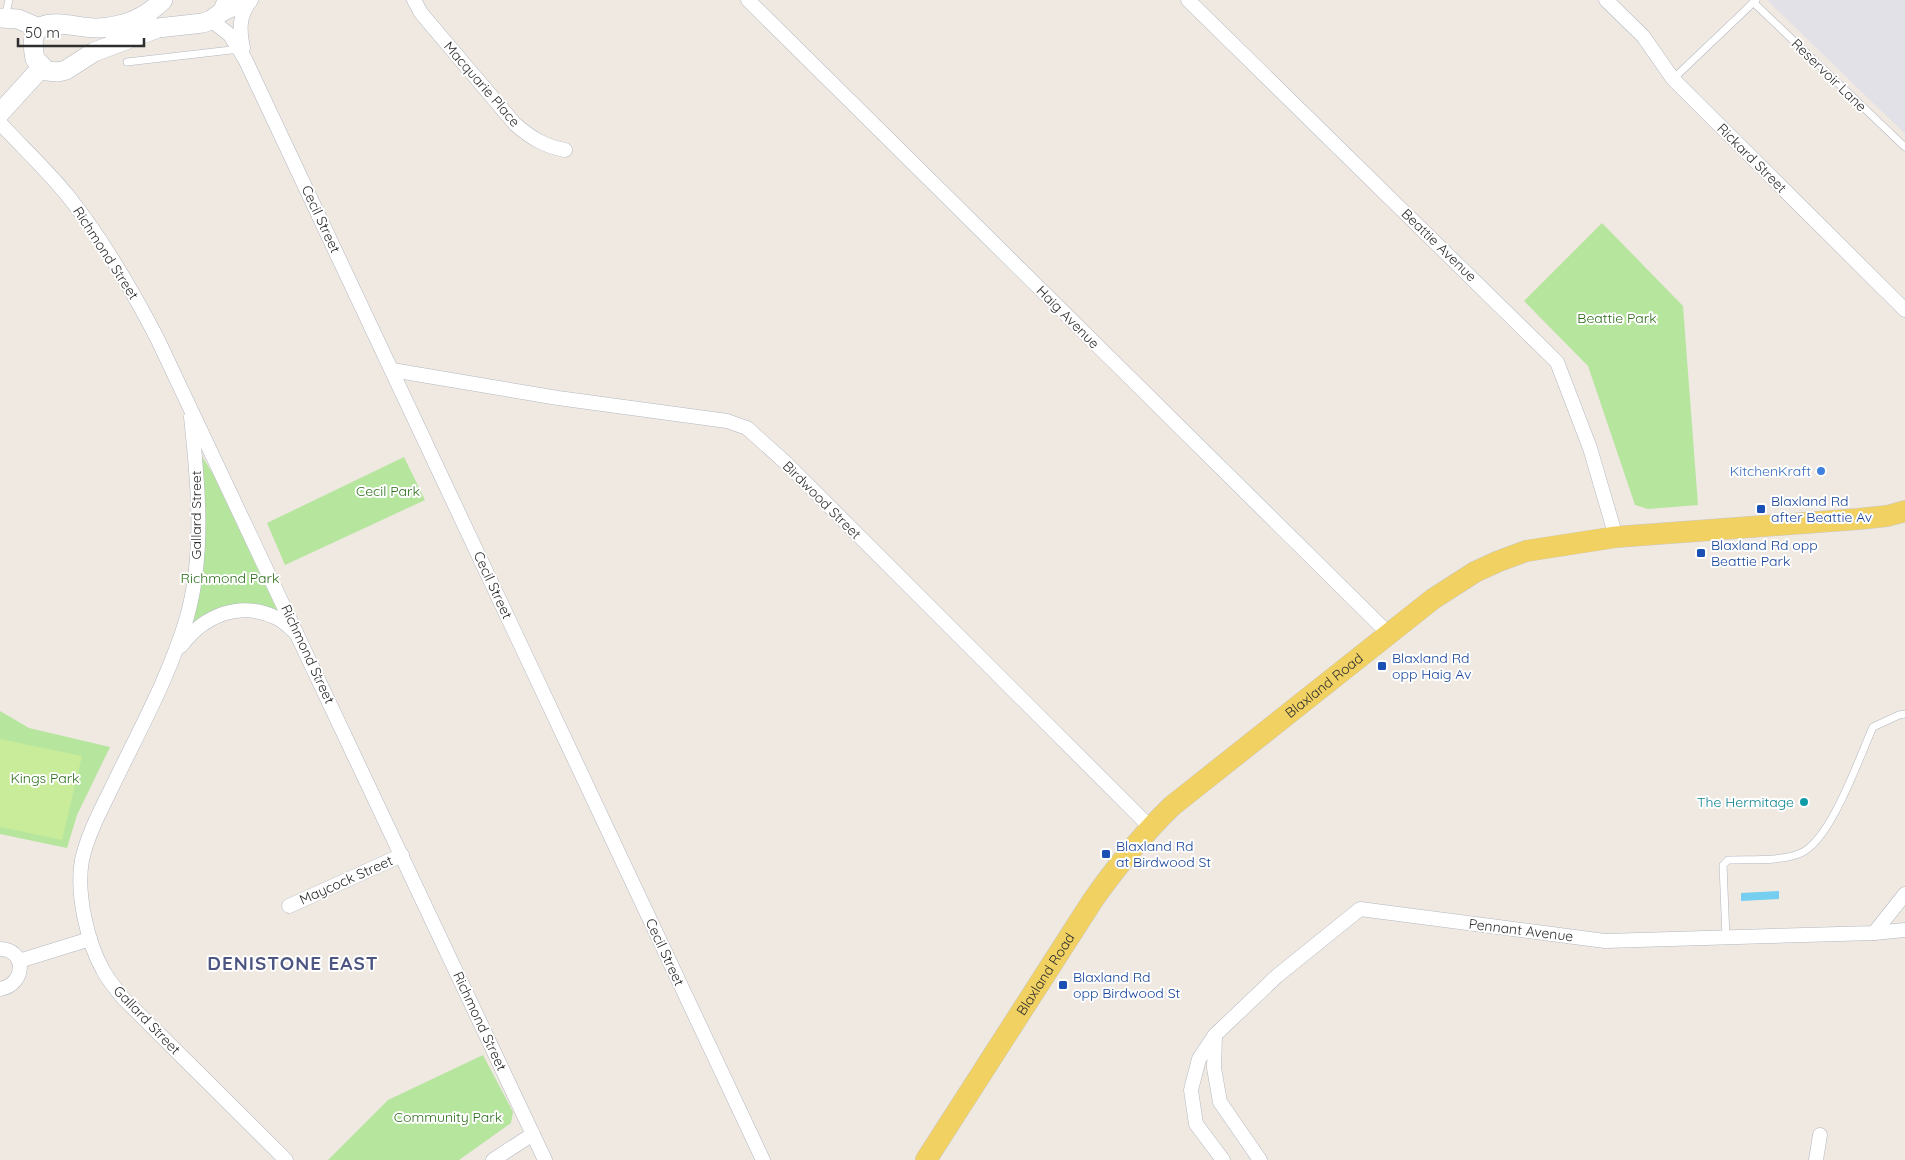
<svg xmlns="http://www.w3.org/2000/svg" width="1905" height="1160" font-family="Quicksand,sans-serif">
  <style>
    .industrial { fill: #e3e1e8 }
    .green { fill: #b6e59e }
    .pitch { fill: #c9ec9a }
    .water { fill: #75cff0 }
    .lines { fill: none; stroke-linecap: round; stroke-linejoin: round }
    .lane-casing { stroke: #b4b7c1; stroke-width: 8 }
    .street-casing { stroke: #b4b7c1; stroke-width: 15 }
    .secondary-casing { stroke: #b4b7c1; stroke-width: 20 }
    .primary-casing { stroke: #c9c9c9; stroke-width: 22 }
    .lane { stroke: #fff; stroke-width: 7 }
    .street { stroke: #fff; stroke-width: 14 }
    .secondary { stroke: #fff; stroke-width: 19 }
    .primary { stroke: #f2d163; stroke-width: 21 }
    .shop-dot { fill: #3f7fe0; stroke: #fff; stroke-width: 2 }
    .transit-dot { fill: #1a4fb4; stroke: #fff; stroke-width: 2 }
    .culture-dot { fill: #0f9aa8; stroke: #fff; stroke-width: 2 }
    .labels { text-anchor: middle; stroke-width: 4; stroke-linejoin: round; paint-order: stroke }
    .street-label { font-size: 14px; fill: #2e2e2e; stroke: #fff }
    .park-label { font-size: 14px; fill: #2c6e1b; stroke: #fff }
    .shop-label { font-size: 14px; fill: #366cbe; stroke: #fff; text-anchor: end }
    .transit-label { font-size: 14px; fill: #164399; stroke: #fff; text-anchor: start }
    .culture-label { font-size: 14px; fill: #0d838f; stroke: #fff; text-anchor: end }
    .district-label { font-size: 19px; font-weight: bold; letter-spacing: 1px; fill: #4d5680; stroke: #fff }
  </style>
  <rect width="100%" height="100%" fill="#efe9e1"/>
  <!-- industrial -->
  <path class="industrial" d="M1769,0h136v134l-137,-133z"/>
  <!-- green -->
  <g class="green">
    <path d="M1602,223l81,83 15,199 -50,4 -13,-4 -47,-139 -64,-65z"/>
    <path d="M200,453l13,21 65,138 -9,-3 -81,21z"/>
    <path d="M404,457l21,43 -140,65 -18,-42z"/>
    <path d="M0,711l29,17 81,19 -33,68 -10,33 -67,-14z"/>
    <path d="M483,1055l30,57 -2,11 -52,37h-131l60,-60z"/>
  </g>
  <!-- pitch -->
  <path class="pitch" d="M0,739l82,17 -20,84 -62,-13z"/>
  <!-- water -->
  <path class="water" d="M1779,891v8l-38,2v-8z"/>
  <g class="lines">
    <defs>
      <g id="lane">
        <path d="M1753,2l152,145"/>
        <path d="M5,17l4,-17"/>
        <path d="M127,62l113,-13"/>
        <path d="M1673,79l83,-79"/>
        <path d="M1726,938l-3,-73 5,-5c22,-1 52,2 73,-7 30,-13 58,-95 72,-126l26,-12 6,-1"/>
      </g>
      <g id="street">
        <path d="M414,0l7,13 94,111c16,14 29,22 50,26"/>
        <path d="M748,0l640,633"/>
        <path d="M1188,0l369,362 33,86 26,89"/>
        <path d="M1606,0l37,36 30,43 232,231"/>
        <path d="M211,20l19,15 15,24 518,1101"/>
        <path d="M243,48c-4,-19 -4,-33 8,-48"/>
        <path d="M0,123c22,24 47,47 68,73 35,44 63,92 89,142l388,822"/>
        <path d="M392,370l166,28 169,23 20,7 39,35 364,364"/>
        <path d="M191,417c7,65 14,136 -4,200 -17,58 -47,112 -73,166 -12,25 -26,50 -32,77 -6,32 5,82 21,110 5,10 13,19 20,28l163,162"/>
        <path d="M181,646c23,-31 59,-46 96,-28 7,3 13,10 19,15"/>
        <path d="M289,906l113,-51"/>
        <path d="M1874,933l31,-3"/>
        <path d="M0,949c26,0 27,35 0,40"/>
        <path d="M19,961l71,-22"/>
        <path d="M1215,1035l-1,33 6,34 40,58"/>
        <path d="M493,1160l40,-26"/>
        <path d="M1223,1160l-27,-36 -5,-34 8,-31 16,-24 62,-59 83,-67 245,32 269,-8 31,-39"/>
        <path d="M1816,1160l4,-25"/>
      </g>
      <g id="secondary">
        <path d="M163,0c-17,18 -41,27 -66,28 -29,0 -73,-21 -62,31l12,12 11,1 8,-2 28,-18 64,-24 45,-5 8,-3 12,-9 4,-11"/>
        <path d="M223,11l25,-11"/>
        <path d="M0,18l18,1 21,9"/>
        <path d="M0,113l41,-45"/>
      </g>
      <g id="primary">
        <path id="s1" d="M926,1160l167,-260c24,-34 49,-65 79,-94l261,-207 42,-27 24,-11 27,-10 90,-14 242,-18 29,-3 18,-5"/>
      </g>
    </defs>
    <!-- lane casing -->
    <use href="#lane" class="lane-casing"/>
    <!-- street casing -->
    <use href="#street" class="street-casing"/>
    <!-- secondary casing -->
    <use href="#secondary" class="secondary-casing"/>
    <!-- primary casing -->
    <use href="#primary" class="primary-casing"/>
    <!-- lane -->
    <use href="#lane" class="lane"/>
    <!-- street -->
    <use href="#street" class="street"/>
    <!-- secondary -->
    <use href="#secondary" class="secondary"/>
    <!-- primary -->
    <use href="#primary" class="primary"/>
  </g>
  <!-- markers -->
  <circle class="shop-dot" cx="1821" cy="471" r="5"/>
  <g class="transit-dot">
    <rect x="1756" y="504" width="10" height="10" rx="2.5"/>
    <rect x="1696" y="548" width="10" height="10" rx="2.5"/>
    <rect x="1377" y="661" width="10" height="10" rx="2.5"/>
    <rect x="1101" y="849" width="10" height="10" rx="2.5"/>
    <rect x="1058" y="980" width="10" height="10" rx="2.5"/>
  </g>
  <circle class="culture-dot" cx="1804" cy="802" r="5"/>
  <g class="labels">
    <!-- street labels -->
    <g class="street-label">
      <text transform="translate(1829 75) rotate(44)" y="5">Reservoir Lane</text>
      <text transform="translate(482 84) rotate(49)" y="5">Macquarie Place</text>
      <text transform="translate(1752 158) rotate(45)" y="5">Rickard Street</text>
      <text transform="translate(321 219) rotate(65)" y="5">Cecil Street</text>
      <text transform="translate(1439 245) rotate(44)" y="5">Beattie Avenue</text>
      <text transform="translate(106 253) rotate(57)" y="5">Richmond Street</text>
      <text transform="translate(1068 317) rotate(45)" y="5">Haig Avenue</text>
      <text transform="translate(822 500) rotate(45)" y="5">Birdwood Street</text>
      <text transform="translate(196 515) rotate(-90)" y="5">Gallard Street</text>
      <text transform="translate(493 585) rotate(65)" y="5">Cecil Street</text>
      <text transform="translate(308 654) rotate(65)" y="5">Richmond Street</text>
      <text dy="5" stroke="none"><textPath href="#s1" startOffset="626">Blaxland Road</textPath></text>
      <text transform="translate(346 880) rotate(-24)" y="5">Maycock Street</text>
      <text transform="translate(1521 930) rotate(7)" y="5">Pennant Avenue</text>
      <text transform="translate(665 952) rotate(65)" y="5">Cecil Street</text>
      <text dy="5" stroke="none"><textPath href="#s1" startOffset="221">Blaxland Road</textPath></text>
      <text transform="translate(147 1020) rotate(46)" y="5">Gallard Street</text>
      <text transform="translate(480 1021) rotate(65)" y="5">Richmond Street</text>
    </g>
    <!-- park labels -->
    <g class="park-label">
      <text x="1617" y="323">Beattie Park</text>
      <text x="388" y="496">Cecil Park</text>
      <text x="230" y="583">Richmond Park</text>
      <text x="45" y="783">Kings Park</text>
      <text x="448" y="1122">Community Park</text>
    </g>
    <!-- shop labels -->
    <g class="shop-label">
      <text x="1811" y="476">KitchenKraft</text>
    </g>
    <!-- transit labels -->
    <g class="transit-label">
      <text x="1771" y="506">Blaxland Rd<tspan x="1771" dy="16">after Beattie Av</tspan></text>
      <text x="1711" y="550">Blaxland Rd opp<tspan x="1711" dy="16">Beattie Park</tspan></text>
      <text x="1392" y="663">Blaxland Rd<tspan x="1392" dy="16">opp Haig Av</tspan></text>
      <text x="1116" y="851">Blaxland Rd<tspan x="1116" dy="16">at Birdwood St</tspan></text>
      <text x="1073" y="982">Blaxland Rd<tspan x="1073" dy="16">opp Birdwood St</tspan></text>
    </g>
    <!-- culture labels -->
    <g class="culture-label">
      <text x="1794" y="807">The Hermitage</text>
    </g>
    <!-- district labels -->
    <g class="district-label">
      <text x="293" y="970">DENISTONE EAST</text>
    </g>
  </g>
  <!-- scale -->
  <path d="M18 38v8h126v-8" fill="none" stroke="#2e2e2e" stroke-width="2.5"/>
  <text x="25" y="38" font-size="15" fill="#2e2e2e" stroke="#ffffff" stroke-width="4" paint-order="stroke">50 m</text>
</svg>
